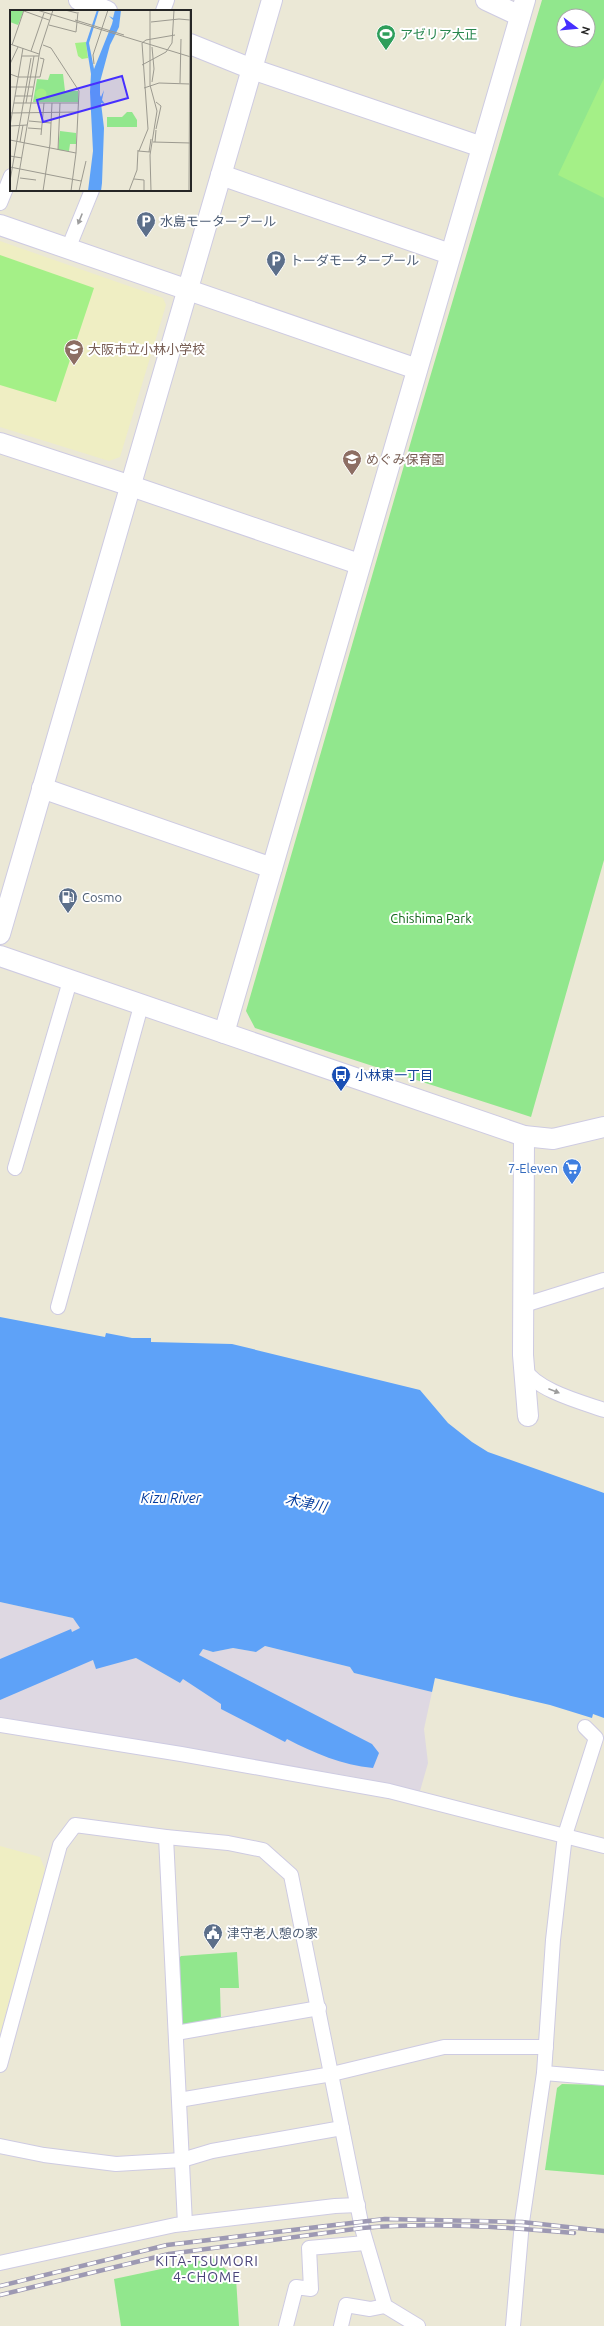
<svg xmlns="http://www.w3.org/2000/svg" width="604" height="2326" font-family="Ubuntu,'Noto Sans JP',sans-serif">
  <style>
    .industrial { fill: #ded8e2 }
    .education { fill: #efeec3 }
    .green { fill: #91e78d; fill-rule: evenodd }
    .pitch { fill: #a4f087 }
    .water { fill: #5ea2f8 }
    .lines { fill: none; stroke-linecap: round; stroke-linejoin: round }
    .street-casing { stroke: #cecbe2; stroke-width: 16 }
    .secondary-casing { stroke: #cecbe2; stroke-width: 22 }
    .street { stroke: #fff; stroke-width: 14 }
    .secondary { stroke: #fff; stroke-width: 20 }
    .rail-casing { stroke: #9d99b3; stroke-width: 4.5 }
    .rail { stroke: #fff; stroke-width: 3; stroke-dasharray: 9; stroke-linecap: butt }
    .oneway { fill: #9d9d9d }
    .labels { text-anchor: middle; stroke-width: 4; stroke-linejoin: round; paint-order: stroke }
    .leisure-label { font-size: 13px; fill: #27864d; stroke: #fff; text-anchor: start }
    .service-label { font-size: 13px; fill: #4e5e75; stroke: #fff; text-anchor: start }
    .education-label { font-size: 13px; fill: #785e54; stroke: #fff; text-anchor: start }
    .park-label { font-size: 13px; fill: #13671a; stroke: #fff }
    .transit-label { font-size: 13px; fill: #164399; stroke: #fff; text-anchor: start }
    .shop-label { font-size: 13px; fill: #366cbe; stroke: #fff; text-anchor: end }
    .water-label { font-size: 14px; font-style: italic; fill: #033b9e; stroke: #fff }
    .neighbourhood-label { font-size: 14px; letter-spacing: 1px; fill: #4a447a; stroke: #fff }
    .inset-road { fill: none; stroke: #9c9a90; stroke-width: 1 }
    .view { fill: #462fff; fill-opacity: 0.15; stroke: #462fff; stroke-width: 2 }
    .inset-edge { fill: none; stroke: #262626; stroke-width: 2 }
  </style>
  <rect width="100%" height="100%" fill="#ebe8d6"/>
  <!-- industrial -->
  <path class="industrial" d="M0,1602l73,16 8,10 15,40 40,-10 44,25 23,-34 10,3 20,-4 23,4 9,-6 85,21 4,6 78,19 -8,37 4,34 -8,28 -70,-15 -350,-59z"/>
  <!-- education -->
  <g class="education">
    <path d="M0,241l163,57 3,7 -46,152 -11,4 -109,-34z"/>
    <path d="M0,1846l40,11 5,12 -45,166z"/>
  </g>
  <!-- green -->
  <g class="green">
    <path d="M542,0h62v860l-73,257 -276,-89 -9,-17 168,-580zM564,16h24v24h-24z"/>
    <path d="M237,1952l2,36h-19l1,34 -42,6 -3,-67 5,-5z"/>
    <path d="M562,2084l42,1v90l-59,-5 12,-82z"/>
    <path d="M213,2258l23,20 3,48h-118l-7,-47z"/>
  </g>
  <!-- pitch -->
  <g class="pitch">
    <path d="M604,78v120l-46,-23z"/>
    <path d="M0,255l94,33 -38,114 -56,-17z"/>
  </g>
  <!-- water -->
  <path class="water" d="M0,1317l105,20 1,-4 26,5h19v4l81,2 188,46 28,33 24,19 16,10 116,41v225l-11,-4 -1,4 -42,-13 -115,-27 -3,14 -78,-19 -4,-6 -85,-21 -9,6 -23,-4 -20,4 -10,-3 -4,6 173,89 7,9 -6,15c-31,-3 -59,-15 -86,-29l-2,3 -64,-33v-5l-38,-25 -3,4 -44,-25 -40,11 -3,-9 -93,40v-41l71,-30 1,3 8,-4 -7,-10 -73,-16z"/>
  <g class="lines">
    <defs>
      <g id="street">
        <path d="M163,11l4,-11"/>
        <path d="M0,203l11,-27"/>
        <path d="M68,249l24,-59"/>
        <path d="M15,1168l55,-187"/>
        <path d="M524,1305l80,-25"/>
        <path d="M58,1307l83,-301"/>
        <path d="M524,1368c11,22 57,34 80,42"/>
        <path d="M0,1725l181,29 208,37 215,55"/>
        <path d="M166,1837l19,387"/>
        <path d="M176,2033l143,-25"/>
        <path d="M0,2065l60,-220 15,-20 91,12 62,6 35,7 28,25 71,353 23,78 33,20"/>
        <path d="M544,2073l60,5"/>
        <path d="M179,2100l153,-26 112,-27h102"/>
        <path d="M0,2146l44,9 72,9 66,-4 30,-9 130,-23"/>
        <path d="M0,2263l175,-38 160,-19 23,-1"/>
        <path d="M286,2326l10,-39 15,2 -2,-41 56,-5"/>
        <path d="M341,2326l5,-21 24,4 15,-3"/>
        <path d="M513,2326l9,-104 22,-149 9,-133 12,-105 31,-97 -11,-11"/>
      </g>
      <g id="secondary">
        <path d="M79,0l28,11"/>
        <path d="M486,0l34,16"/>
        <path d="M190,44l62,25 230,78"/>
        <path d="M221,175l229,79"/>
        <path d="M0,225l417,144"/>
        <path d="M0,443l131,43 228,78"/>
        <path d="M42,788l230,80"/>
        <path d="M0,934l272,-934"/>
        <path d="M0,956l524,180 29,3 51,-12"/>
        <path d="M224,1033l301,-1033"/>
        <path d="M524,1136l-1,219 5,61"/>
      </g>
    </defs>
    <!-- street casing -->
    <use href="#street" class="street-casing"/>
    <!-- secondary casing -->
    <use href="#secondary" class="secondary-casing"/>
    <!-- street -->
    <use href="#street" class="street"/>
    <!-- secondary -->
    <use href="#secondary" class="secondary"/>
    <defs>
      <g id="rail">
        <path d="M0,2286l167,-41 218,-26 137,3 82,9"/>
        <path d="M0,2295l169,-41 193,-26c70,-6 143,-1 212,5"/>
      </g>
    </defs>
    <!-- rail casing -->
    <use href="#rail" class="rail-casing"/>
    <!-- rail -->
    <use href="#rail" class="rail"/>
  </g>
  <!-- one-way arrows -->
  <defs><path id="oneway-solid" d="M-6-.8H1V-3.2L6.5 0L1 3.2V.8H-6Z"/></defs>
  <g class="oneway">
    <use href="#oneway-solid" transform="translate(80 219) rotate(112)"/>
    <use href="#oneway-solid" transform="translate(554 1391) rotate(21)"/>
  </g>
  <!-- icons -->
  <defs>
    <symbol id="stadium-pin" viewBox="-11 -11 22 30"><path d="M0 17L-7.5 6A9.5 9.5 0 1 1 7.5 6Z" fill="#2e9e5b" stroke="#fff"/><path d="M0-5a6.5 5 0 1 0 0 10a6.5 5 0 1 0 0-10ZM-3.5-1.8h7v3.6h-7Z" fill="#fff"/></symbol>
    <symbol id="parking-pin" viewBox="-11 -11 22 30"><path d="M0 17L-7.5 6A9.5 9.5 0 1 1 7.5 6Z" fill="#5c6f8a" stroke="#fff"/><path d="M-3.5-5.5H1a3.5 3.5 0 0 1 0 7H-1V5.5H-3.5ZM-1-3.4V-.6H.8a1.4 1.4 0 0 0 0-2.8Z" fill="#fff"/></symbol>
    <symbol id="school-pin" viewBox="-11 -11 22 30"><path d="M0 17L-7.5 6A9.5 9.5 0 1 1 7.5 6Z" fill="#8d6e63" stroke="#fff"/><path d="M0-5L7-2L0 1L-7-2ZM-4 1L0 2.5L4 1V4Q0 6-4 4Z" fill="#fff"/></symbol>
    <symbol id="fuel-pin" viewBox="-11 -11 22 30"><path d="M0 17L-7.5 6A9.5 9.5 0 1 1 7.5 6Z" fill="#5c6f8a" stroke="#fff"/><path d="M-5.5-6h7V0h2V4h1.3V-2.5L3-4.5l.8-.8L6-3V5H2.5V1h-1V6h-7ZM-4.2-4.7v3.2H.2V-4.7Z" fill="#fff"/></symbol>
    <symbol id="bus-pin" viewBox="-11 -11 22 30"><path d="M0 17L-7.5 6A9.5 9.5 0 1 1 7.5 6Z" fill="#1a4fb4" stroke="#fff"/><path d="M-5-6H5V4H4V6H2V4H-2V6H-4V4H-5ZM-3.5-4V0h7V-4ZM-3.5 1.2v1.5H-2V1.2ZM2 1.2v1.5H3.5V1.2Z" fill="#fff"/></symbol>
    <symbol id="supermarket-pin" viewBox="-11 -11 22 30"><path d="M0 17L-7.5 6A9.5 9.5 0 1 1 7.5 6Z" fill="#3f7fe0" stroke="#fff"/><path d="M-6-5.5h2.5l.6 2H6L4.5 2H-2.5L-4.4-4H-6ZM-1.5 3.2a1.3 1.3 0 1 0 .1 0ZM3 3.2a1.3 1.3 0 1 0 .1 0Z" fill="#fff"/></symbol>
    <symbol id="civic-pin" viewBox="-11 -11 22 30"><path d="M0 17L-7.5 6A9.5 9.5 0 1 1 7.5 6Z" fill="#5c6f8a" stroke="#fff"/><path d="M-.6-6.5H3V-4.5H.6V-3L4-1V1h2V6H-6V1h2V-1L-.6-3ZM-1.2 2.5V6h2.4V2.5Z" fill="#fff"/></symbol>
  </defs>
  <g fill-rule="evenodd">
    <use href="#stadium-pin" x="375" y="23" width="22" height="30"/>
    <use href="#parking-pin" x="135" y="210" width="22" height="30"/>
    <use href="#parking-pin" x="265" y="249" width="22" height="30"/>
    <use href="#school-pin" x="63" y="338" width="22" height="30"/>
    <use href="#school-pin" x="341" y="448" width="22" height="30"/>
    <use href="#fuel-pin" x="57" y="886" width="22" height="30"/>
    <use href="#bus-pin" x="330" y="1064" width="22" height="30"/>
    <use href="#supermarket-pin" x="561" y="1157" width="22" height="30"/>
    <use href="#civic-pin" x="202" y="1922" width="22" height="30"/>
  </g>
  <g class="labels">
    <!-- leisure labels -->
    <g class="leisure-label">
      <text x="400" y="39">アゼリア大正</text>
    </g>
    <!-- service labels -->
    <g class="service-label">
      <text x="160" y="226">水島モータープール</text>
      <text x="290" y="265">トーダモータープール</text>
      <text x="82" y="902">Cosmo</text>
      <text x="227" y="1938">津守老人憩の家</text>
    </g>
    <!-- education labels -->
    <g class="education-label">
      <text x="88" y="354">大阪市立小林小学校</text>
      <text x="366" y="464">めぐみ保育園</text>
    </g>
    <!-- park labels -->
    <g class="park-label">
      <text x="431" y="923">Chishima Park</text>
    </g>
    <!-- transit labels -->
    <g class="transit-label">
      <text x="355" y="1080">小林東一丁目</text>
    </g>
    <!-- shop labels -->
    <g class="shop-label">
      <text x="558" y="1173">7-Eleven</text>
    </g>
    <!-- water labels -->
    <g class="water-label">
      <text x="171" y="1503">Kizu River</text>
      <text transform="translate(306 1503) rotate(12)" y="5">木津川</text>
    </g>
    <!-- neighbourhood labels -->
    <g class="neighbourhood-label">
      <text x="207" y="2266">KITA-TSUMORI<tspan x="207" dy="16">4-CHOME</tspan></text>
    </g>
  </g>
  <!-- overview -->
  <g transform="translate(10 10)">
    <rect width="181" height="181" fill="#ebe8d6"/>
    <path d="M0,0h14l-6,15 -8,-3zM40,64h13l2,17h13v11h-45l4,-23 11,1zM117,102h5l5,8v7h-30v-10h15zM50,121l16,2v11h-6l-1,7 -11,-1z" fill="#91e78d"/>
    <path d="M76,32l2,16 -6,1 -4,-3 -3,-13zM25.5 84a5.5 5.5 0 1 1 11 0a5.5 5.5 0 1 1-11 0Z" fill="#a4f087"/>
    <path d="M87,0h2l-10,33 5,26 18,-45 1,-4 -4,-4 4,2 2,-8h6l-2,17 -9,18 -10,37v13l1,2 3,-7 -2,10 3,4 -4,-1 3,25 -2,55 -1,8h-13l5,-40 -3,-59 1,-18 -5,-31z" fill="#5ea2f8"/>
    <path class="inset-road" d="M27,0l154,47M55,0l12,3M140,0v75l7,26 -7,44 1,36M14,1l25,9M65,10l49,15M141,12l28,-3 11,1M39,15l27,7 2,-20M0,34l29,10M2,35l12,-35M33,35l8,3 28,43 -3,62 -5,38M21,41l13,-38M12,46h17M0,54l8,-17M84,54l-1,-9 15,-45M132,55l24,-13 6,-9 2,-33M0,64l8,3h22l4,-18 -4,-1M142,72l2,-13 -2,-22M170,73l1,-44M0,77h23M134,78l15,-5 31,1M5,86h17M4,93h65M16,93l8,-47M0,103l68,-1M19,111l22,2M0,116l13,-78M0,116l17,-1M18,118l14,1M146,119l5,-23 -5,-4M31,125l3,-32M0,130l66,13M10,132l3,-17M143,132l38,1M145,132l1,-12M48,140l2,-47M128,141l12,1M129,141l9,-22 -6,-86 4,-3 29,-5M139,142l2,-13M0,146l12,2M0,157l71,14M10,168l16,2M124,169l10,1v11M0,171l21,-123M6,181l24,-141 13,-40M33,181l7,-47 2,-41M69,181l7,-30M119,181l8,-21 1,-20M179,181l1,-181"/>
    <path class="view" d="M112,66l6,22 -85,24 -6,-22z"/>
    <rect width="181" height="181" class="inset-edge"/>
  </g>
  <!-- north arrow -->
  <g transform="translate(576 28) rotate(106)"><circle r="19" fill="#ffffff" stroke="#a8a8a8"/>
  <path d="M0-3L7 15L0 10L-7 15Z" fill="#462fff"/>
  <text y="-6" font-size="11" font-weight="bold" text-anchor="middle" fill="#262626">N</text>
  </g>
</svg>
